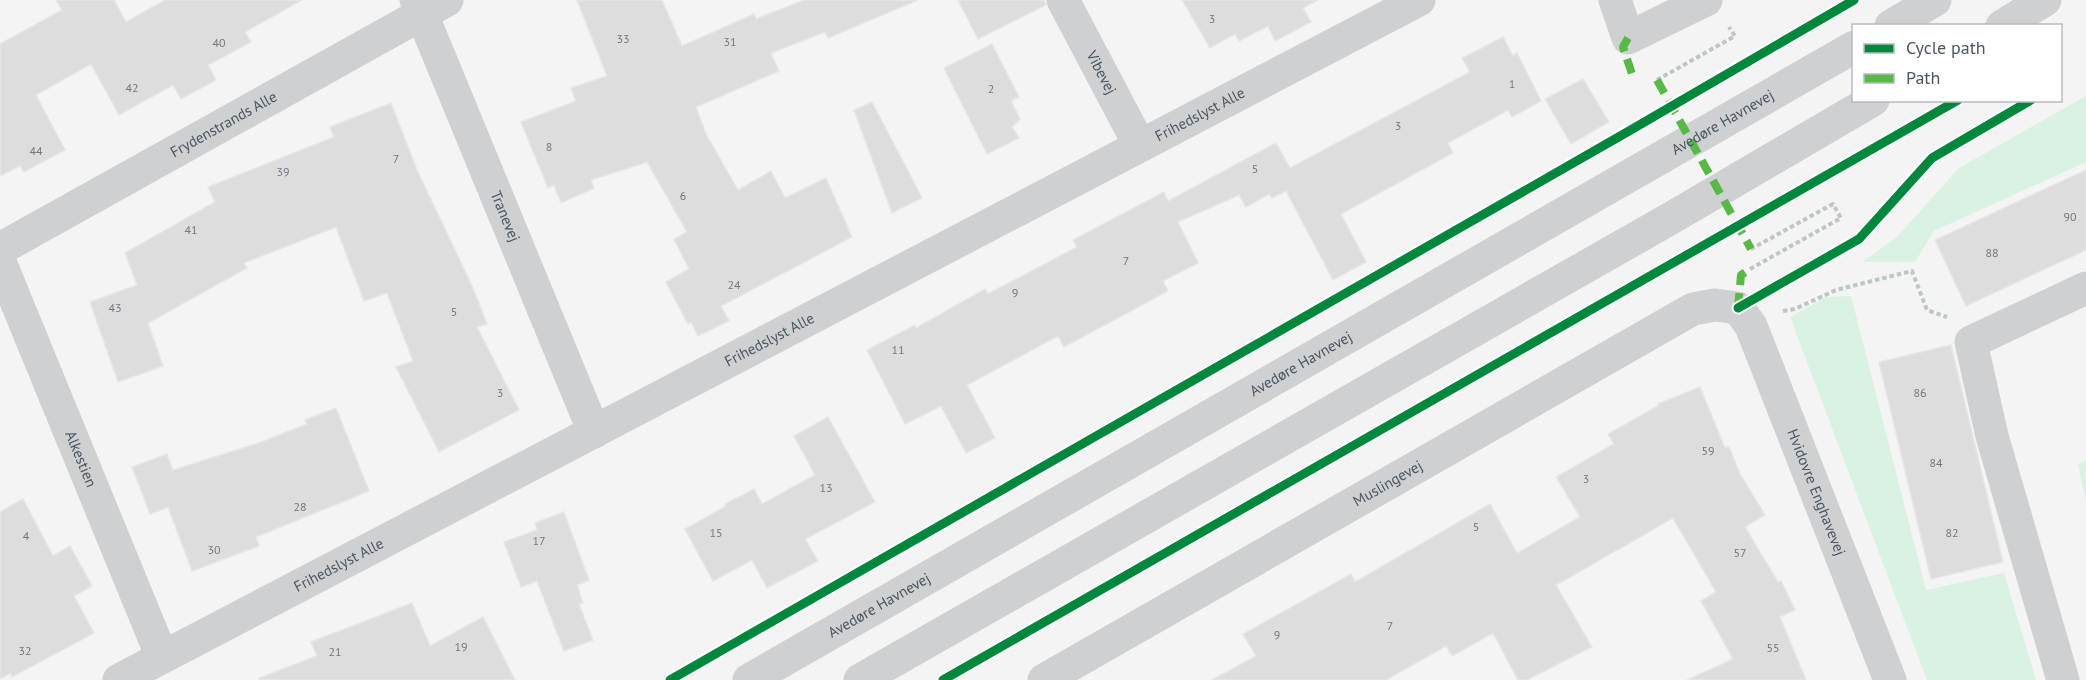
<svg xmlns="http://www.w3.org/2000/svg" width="2086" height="680" font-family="'PT Sans',sans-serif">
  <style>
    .green { fill: #d9f2e3 }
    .building { fill: #ddddde; stroke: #e5e6e7; stroke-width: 1.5 }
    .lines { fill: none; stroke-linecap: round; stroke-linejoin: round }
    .path { stroke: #bcc7c4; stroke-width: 4; stroke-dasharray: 4.5 3; stroke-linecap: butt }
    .minor { stroke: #ced0d2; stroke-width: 33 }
    .quiet { stroke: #58b947; stroke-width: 8; stroke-dasharray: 15 8; stroke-linecap: butt }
    .cycleway-casing { stroke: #fff; stroke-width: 13 }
    .cycleway { stroke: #00873e; stroke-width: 9 }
    .labels { text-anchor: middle; stroke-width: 5; stroke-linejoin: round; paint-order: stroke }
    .number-label { font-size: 12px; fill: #707881 }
    .street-label { font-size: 15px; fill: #4a5661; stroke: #fff }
  </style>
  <rect width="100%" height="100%" fill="#f4f4f4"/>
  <!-- green -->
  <g class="green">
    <path d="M2086,96v66l-152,69 -19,31h-53l34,-24 63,-70z"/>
    <path d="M1851,296l75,294 78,-17 32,107h-109l-137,-363 36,-20z"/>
    <path d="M2086,460v42l-8,-38z"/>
  </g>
  <!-- building -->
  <g class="building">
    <path d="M56,0h58l12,22 39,-22h137l-57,32 6,10 -43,23 8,15 -35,19 -8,-14 -54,30 -28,-51 -55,31 29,55 -41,22 -4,-6 -20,10v-132l62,-34z"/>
    <path d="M577,0h85l20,46 72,-32 2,5 48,-19h114l-90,38 -3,-6 -54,21 8,18 -83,36 10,27 32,56 33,-19 14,27 41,-20 26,59 -131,69 8,15 -31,15 -7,-14 -3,2 -22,-42 23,-13 -15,-30 13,-7 -40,-70 -56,18 3,8 -33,15 -7,-18 -6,3 -27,-66 55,-21 -5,-13 36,-12z"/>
    <path d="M958,0h86l2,5 -68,34z"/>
    <path d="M1182,0h136l-15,8 8,14 -36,19 -7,-15 -29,15 -4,-7 -25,14z"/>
    <path d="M1503,37l10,19 4,-3 24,48 -29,16 -4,-7 -60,33 5,10 -112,61 25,48 -33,18 -47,-89 -14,7 -3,-4 -23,13 -7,-12 -61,27 20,41 -35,18 5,10 -104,56 -6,-11 -91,49 28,53 -29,15 -25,-47 -36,18 -38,-74 48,-25 1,3 69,-39 3,5 89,-47 -4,-7 91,-48 4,9 108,-58 14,25 180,-96 -8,-14z"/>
    <path d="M992,44l27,53 -8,4 9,18 -8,8 7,11 -32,16 -43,-86z"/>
    <path d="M1583,79l26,43 -38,22 -26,-45z"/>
    <path d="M872,102l50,96 -30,15 -38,-103z"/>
    <path d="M391,103l26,67 56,118 14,36 -10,3 42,83 -80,42 -43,-85 17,-6 -26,-68 -23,8 -28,-74 -92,36 3,5 -99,55 15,43 -45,16 -28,-80 47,-17 -12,-32 90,-51 -7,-15 126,-50 -4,-10z"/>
    <path d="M2086,170v80l-120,56 -31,-66z"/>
    <path d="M1951,345l52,217 -72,17 -52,-217z"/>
    <path d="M1700,387l25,61 4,-1 11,27 25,41 -20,12 33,55 3,-1 14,29 -15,7 26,63h-119l46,-21 -32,-58 15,-9 -43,-74 -117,67 36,62 -65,33h-9l-25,-47 -41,23 -6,-10 -60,34h-174l44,-24 -13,-22 108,-60 4,8 135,-78 27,49 63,-36 -24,-40 58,-33 -6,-10 50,-28v-2z"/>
    <path d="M336,408l33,83 -113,46 3,9 -67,25 -24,-64 -18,7 -18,-47 35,-13 6,16 83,-26 51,-20 -2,-4z"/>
    <path d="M828,417l47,85 -70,37 13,22 -51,27 -15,-28 -39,21 -28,-52 41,-23 -1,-2 29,-15 8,15 53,-29 -21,-39z"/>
    <path d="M23,499l30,57 17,-10 22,40 -18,10 20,37 -82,44 -1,-4 -11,6v-167z"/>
    <path d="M564,512l25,68 -12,5 6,18 -4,1 14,36 -29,11 -27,-70 -16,6 -17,-45 33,-12 -2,-7z"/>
    <path d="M412,603l18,43 53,-29 32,63h-255l-1,-2 58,-22 -6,-14z"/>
  </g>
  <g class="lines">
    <!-- path -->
    <g class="path">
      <path d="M1657,80l78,-44 -6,-9"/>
      <path d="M1750,269l91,-51 -8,-14 -82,45"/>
      <path d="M1783,311l12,-2 41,-19 76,-19 15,39 20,7"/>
    </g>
    <!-- minor -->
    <g class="minor">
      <path id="s1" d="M416,0l178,432"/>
      <path id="s2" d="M1063,0l77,146"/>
      <path d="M1615,0l13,38 78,-38"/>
      <path d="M1891,26l44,-26"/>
      <path d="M2002,26l43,-26"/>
      <path id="s3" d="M0,249l447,-249"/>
      <path id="s4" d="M0,262l162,395"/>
      <path id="s5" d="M119,680l1300,-680"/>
      <path id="s6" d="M749,680l1105,-633"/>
      <path d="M860,680l813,-463 200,-117"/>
      <path id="s7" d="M1044,680l649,-371 22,-4 23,3 13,18 139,354"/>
      <path d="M2063,680l-71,-244 -21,-94 115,-54"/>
    </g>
    <!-- quiet -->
    <g class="quiet">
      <path d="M1628,38l-5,9 9,27"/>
      <path d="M1657,80l94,169"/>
      <path d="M1738,308l3,-33 9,-6"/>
    </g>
    <defs>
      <g id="cycleway">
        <path d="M1738,308l121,-69 73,-81 99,-58"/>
        <path d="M670,680l959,-549 225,-131"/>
        <path d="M943,680l1015,-580"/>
      </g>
    </defs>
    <!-- cycleway casing -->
    <use href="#cycleway" class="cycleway-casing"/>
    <!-- cycleway -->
    <use href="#cycleway" class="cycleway"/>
  </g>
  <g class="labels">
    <!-- number labels -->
    <g class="number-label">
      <text x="1212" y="23">3</text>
      <text x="623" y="43">33</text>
      <text x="730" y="46">31</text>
      <text x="219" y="47">40</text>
      <text x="1512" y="88">1</text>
      <text x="132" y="92">42</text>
      <text x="991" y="93">2</text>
      <text x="1398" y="130">3</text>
      <text x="549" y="151">8</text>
      <text x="36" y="155">44</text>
      <text x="396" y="163">7</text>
      <text x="1255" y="173">5</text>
      <text x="283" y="176">39</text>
      <text x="683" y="200">6</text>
      <text x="2070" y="221">90</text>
      <text x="191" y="234">41</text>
      <text x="1992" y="257">88</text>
      <text x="1126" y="265">7</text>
      <text x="734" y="289">24</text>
      <text x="1015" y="297">9</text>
      <text x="115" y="312">43</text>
      <text x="454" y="316">5</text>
      <text x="898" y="354">11</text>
      <text x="500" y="397">3</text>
      <text x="1920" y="397">86</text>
      <text x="1708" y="455">59</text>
      <text x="1936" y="467">84</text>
      <text x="1586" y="483">3</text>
      <text x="826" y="492">13</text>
      <text x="300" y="511">28</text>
      <text x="1476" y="531">5</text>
      <text x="716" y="537">15</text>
      <text x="1952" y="537">82</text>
      <text x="26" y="540">4</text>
      <text x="539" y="545">17</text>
      <text x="214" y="554">30</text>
      <text x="1740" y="557">57</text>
      <text x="1390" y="630">7</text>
      <text x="1277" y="639">9</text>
      <text x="461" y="651">19</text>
      <text x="1773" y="652">55</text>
      <text x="25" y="655">32</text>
      <text x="335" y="656">21</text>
    </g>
    <!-- street labels -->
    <g class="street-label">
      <text dy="5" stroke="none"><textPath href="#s2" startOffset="82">Vibevej</textPath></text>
      <text dy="5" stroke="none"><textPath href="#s5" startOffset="1220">Frihedslyst Alle</textPath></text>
      <text dy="5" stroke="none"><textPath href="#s6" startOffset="1122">Avedøre Havnevej</textPath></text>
      <text dy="5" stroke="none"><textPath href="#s3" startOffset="256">Frydenstrands Alle</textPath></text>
      <text dy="5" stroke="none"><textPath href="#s1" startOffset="234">Tranevej</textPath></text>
      <text dy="5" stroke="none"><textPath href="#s5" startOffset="734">Frihedslyst Alle</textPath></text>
      <text dy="5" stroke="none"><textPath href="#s6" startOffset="636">Avedøre Havnevej</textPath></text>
      <text dy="5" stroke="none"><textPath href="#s4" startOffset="213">Alkestien</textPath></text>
      <text dy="5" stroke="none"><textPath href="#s7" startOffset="396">Muslingevej</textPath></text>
      <text dy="5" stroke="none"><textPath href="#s7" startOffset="994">Hvidovre Enghavevej</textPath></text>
      <text dy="5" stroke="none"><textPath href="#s5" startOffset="248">Frihedslyst Alle</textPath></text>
      <text dy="5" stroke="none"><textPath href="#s6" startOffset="150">Avedøre Havnevej</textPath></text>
    </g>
  </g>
  <!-- legend -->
  <rect x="1852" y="24" width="210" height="78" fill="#ffffff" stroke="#b7bbc0" stroke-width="1.5"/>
  <rect x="1864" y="44" width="30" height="9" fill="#00873e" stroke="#b7bbc0" stroke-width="1.5"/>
  <text x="1906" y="54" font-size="18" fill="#4a5661">Cycle path</text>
  <rect x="1864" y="74" width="30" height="9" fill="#58b947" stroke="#b7bbc0" stroke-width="1.5"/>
  <text x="1906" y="84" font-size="18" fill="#4a5661">Path</text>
</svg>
